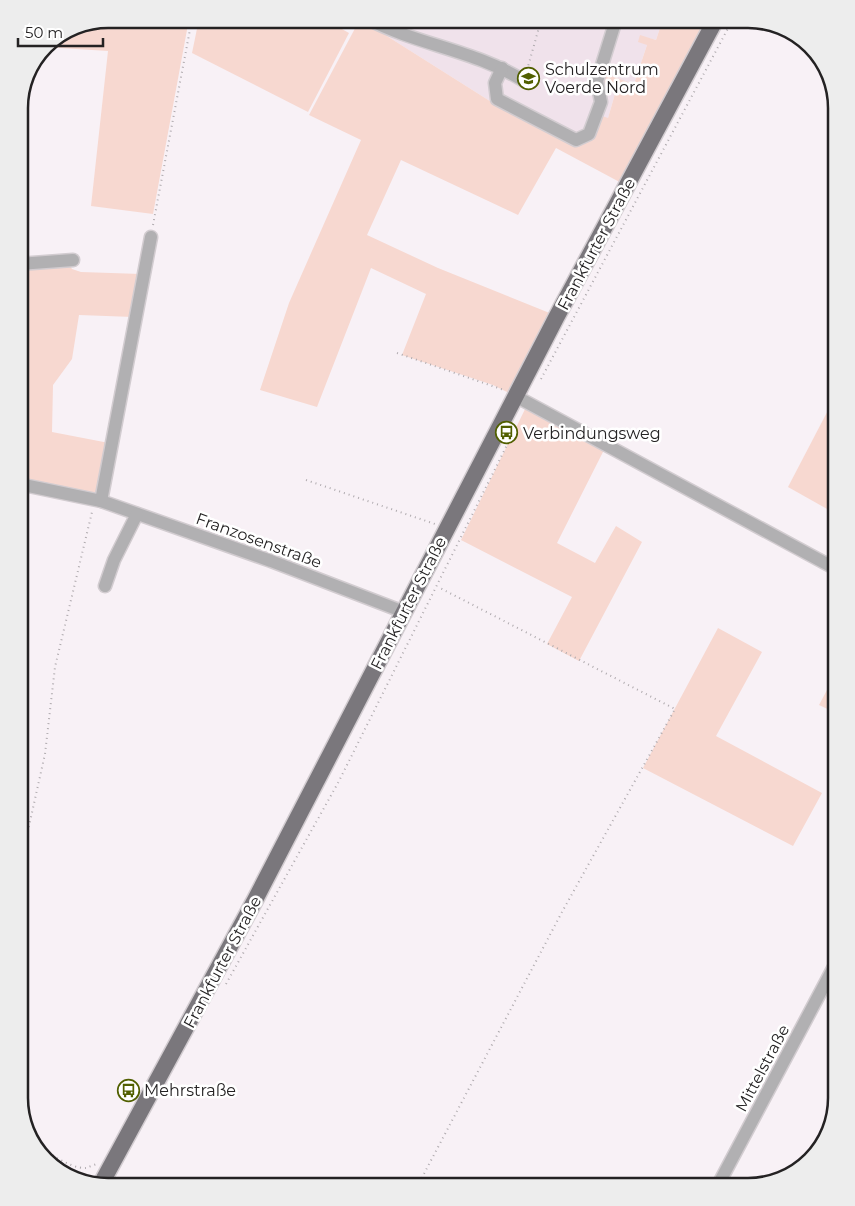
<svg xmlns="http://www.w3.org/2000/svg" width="855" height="1206" font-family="Montserrat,sans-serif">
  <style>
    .built { fill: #f0e2eb }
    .green { fill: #f7d8d0 }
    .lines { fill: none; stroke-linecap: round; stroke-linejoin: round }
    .minor-casing { stroke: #d2ccd0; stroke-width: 15 }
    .major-casing { stroke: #d2ccd0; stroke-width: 19 }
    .path { stroke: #afaaae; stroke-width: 2; stroke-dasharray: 1 4; stroke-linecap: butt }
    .minor { stroke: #b1b0b2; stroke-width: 12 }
    .major { stroke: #7a777c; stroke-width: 16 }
    .labels { text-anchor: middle; stroke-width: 5; stroke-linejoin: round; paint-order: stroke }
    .poi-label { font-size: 16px; fill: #242223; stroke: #fff; text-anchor: start }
    .street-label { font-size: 16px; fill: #242223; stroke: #fff }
    .rim { fill: none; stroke: #242223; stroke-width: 2.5 }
  </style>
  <rect width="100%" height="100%" fill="#f8f1f6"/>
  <!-- built -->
  <path class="built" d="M360,19h303l-7,21 -16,-4 7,9 -13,39 -29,-9 12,12 -9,31 -34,27 -81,-42z"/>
  <!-- green -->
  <g class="green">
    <path d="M108,19h81l-36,195 -62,-8 17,-155 -64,-4 5,-6z"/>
    <path d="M199,19h125l25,14 -41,79 -116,-59z"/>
    <path d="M360,19l133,84 81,42 28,-29 6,2 9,-31 -15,-5 3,-8 29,10 13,-39 -9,-3 2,-7 16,5 7,-21h53l-89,167 -71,-38 -38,67 -117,-55 -34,75 71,33 119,48 -40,81 -24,-12 -91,-30 24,-61 -55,-26 -54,139 -57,-17 29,-87 72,-163 -52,-25z"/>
    <path d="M70,266l2,3 9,3 60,2 -8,43 -54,-2 -7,44 -19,26 -1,47 57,11 -10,47 -8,4 -72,-13v-214z"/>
    <path d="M836,395v119l-48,-27z"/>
    <path d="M528,403l76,47 -47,93 38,20 21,-37 26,16 -63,119 -32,-17 25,-47 -111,-57z"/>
    <path d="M718,628l44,24 -46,84 106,57 -29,53 -150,-78z"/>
    <path d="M836,673v40l-17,-8z"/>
  </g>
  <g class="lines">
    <defs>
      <g id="minor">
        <path d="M368,19c50,26 109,32 156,62"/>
        <path d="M502,68l-7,15 2,16 79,41 13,-6 12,-32 -4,-21 18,-58 5,-4"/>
        <path d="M19,264l54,-4"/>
        <path d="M517,397l319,172"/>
        <path d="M19,484l82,17 170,60 133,51"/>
        <path d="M101,501l50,-264"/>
        <path d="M105,586l9,-26 23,-46"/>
        <path d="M717,1187l119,-224"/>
      </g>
      <path id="major" d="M100,1186l155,-286 302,-584 159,-297"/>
    </defs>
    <!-- minor casing -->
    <use href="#minor" class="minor-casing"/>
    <!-- major casing -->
    <use href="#major" class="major-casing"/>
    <!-- path -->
    <g class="path">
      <path d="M527,70l13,-46 -11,-5"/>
      <path d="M153,225l39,-206"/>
      <path d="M397,353l107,37"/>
      <path d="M541,379l192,-360"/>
      <path d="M306,480l129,44"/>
      <path d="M19,871l26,-117 10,-87 37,-155"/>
      <path d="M226,984l113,-203 177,-354"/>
      <path d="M29,1137c11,11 40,32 57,31 3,-1 7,-3 11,-4"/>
      <path d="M120,1178l4,9"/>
      <path d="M417,1187l145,-275 113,-203 -237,-122"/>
    </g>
    <!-- minor -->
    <use href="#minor" class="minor"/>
    <!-- major -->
    <use href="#major" class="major"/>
  </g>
  <!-- icons -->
  <defs>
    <symbol id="school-ring" viewBox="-11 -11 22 22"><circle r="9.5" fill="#fff" stroke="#515f00" stroke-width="1.5"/><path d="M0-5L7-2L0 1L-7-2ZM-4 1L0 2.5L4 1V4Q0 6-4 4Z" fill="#515f00"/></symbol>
    <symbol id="bus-ring" viewBox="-11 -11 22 22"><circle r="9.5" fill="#fff" stroke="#515f00" stroke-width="1.5"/><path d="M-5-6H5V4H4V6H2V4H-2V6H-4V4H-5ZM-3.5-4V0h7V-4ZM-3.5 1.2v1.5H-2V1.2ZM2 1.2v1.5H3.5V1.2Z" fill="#515f00"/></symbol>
  </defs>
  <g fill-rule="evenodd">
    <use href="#school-ring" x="516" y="66" width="25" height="25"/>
    <use href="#bus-ring" x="494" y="420" width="25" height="25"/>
    <use href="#bus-ring" x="116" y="1078" width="25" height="25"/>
  </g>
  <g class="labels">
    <!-- poi labels -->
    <g class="poi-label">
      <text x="545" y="75">Schulzentrum<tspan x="545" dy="18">Voerde Nord</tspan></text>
      <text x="523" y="439">Verbindungsweg</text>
      <text x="144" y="1096">Mehrstraße</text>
    </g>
    <!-- street labels -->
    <g class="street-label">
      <text transform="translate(596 244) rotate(-62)" y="6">Frankfurter Straße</text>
      <text transform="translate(259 540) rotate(20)" y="6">Franzosenstraße</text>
      <text transform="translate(408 603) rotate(-63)" y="6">Frankfurter Straße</text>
      <text transform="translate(222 962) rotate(-62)" y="6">Frankfurter Straße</text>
      <text transform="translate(762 1068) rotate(-62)" y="6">Mittelstraße</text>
    </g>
  </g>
  <!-- crop -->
  <path d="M0 0H855V1206H0ZM108 28H748A80 80 0 0 1 828 108V1098A80 80 0 0 1 748 1178H108A80 80 0 0 1 28 1098V108A80 80 0 0 1 108 28Z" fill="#ededed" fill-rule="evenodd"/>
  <path class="rim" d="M108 28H748A80 80 0 0 1 828 108V1098A80 80 0 0 1 748 1178H108A80 80 0 0 1 28 1098V108A80 80 0 0 1 108 28Z"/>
  <!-- scale -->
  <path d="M18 38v8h85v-8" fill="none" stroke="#242223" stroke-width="2.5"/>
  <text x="25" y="38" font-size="15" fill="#242223" stroke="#ffffff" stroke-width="4" paint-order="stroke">50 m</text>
</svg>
